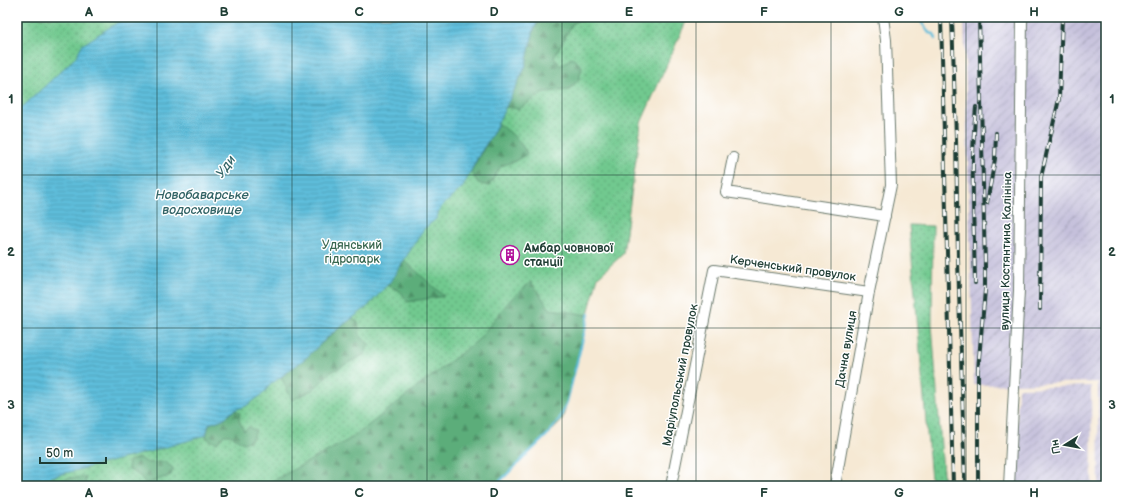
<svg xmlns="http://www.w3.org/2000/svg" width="1123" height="503" font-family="'Balsamiq Sans',sans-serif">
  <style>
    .industrial { fill: url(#industrial-furrows) }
    .grass { fill: url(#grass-dots); stroke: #488362 }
    .forest { fill: url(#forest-firs); stroke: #3e7557 }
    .water { fill: url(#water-rules); stroke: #3e7e88 }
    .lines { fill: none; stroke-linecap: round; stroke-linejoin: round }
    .stream { stroke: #5ebedc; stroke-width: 2.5 }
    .minor-casing { stroke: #6a796c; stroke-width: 12 }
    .minor { stroke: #fff; stroke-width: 10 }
    .rail-casing { stroke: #1f3d34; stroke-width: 4 }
    .rail { stroke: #fff; stroke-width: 2.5; stroke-dasharray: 8; stroke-linecap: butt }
    .grid { fill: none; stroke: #1f3d34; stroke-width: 1; stroke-opacity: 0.55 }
    .labels { text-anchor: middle; stroke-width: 3; stroke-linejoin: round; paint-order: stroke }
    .park-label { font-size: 12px; fill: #38674f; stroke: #fff }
    .poi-label { font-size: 12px; font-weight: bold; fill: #1f3d34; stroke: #fff; text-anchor: start }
    .street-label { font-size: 12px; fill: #1f3d34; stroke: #fff }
    .water-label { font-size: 13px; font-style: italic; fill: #326466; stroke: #fff }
    .neatline { fill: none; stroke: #1f3d34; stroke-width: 1.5 }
    .grid-label { font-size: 13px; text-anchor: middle; font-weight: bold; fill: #1f3d34 }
  </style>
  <defs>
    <pattern id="industrial-furrows" width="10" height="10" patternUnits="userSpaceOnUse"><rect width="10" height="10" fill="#c5c0db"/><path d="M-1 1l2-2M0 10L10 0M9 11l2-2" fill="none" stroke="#9f9db2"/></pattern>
    <pattern id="grass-dots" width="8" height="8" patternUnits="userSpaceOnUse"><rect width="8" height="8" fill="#71c98f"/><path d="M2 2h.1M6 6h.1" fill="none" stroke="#5ca476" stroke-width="1.8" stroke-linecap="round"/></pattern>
    <pattern id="forest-firs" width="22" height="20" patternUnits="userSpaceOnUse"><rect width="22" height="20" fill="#5cad7a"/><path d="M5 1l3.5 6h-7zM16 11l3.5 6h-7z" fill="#4b8e65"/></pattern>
    <pattern id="water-rules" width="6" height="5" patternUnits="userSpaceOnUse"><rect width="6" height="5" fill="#5ebedc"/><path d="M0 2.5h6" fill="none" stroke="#4d9cb3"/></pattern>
  </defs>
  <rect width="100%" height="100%" fill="#fff"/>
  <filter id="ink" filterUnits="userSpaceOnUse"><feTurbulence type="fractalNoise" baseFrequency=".025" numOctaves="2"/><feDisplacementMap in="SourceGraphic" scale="8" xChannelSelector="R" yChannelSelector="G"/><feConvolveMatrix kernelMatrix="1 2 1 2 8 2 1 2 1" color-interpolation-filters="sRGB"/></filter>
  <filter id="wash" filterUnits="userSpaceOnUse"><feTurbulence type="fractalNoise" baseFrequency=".012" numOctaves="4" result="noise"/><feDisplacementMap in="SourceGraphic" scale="16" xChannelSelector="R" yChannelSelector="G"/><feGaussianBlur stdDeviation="0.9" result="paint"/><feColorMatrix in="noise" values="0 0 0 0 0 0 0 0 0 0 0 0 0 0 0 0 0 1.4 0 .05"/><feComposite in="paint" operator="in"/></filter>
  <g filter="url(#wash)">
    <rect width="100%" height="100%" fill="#f6e9d4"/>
    <!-- industrial -->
    <g class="industrial">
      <path d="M964,17h142v469h-7l-1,-104 -124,3z"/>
      <path d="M1091,386l1,100h-77l3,-98z"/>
    </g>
    <!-- grass -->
    <g class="grass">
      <path d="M17,17h671l-47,106 -18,131 -25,23 -39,143 -67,66h-475z"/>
      <path d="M909,225l24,1 -1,98 12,162h-8l-5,-6z"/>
    </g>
    <!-- forest -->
    <g class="forest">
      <path d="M543,17h44l-14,6 -19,34 6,9 12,-8 10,8 -3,13 -10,11 -25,2 -25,17 -14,-2 20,-39 9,-39z"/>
      <path d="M498,124c13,8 22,16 29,30l-12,7 -14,5 -12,20 -11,-3 -7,-12z"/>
      <path d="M403,260l2,1 39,35c-12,3 -24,3 -36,6l-8,-11 -13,-6z"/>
      <path d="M531,282l19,27 39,6 -27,106 -68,65h-231l89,-48 126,-98 32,-40z"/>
      <path d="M352,318l6,4 2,14 9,8 -4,10 -34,18 -17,17 -22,11 -11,-23c25,-18 46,-40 71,-59z"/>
      <path d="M235,410l5,3 -1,7 5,11 5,-4 7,4 -5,9 -7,3 -14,-8h-6l-7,8 -9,-4 -2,-4 3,-11 14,-5z"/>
      <path d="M139,458l9,5 17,-1 8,6 -2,7 -25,9 -6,-8 -12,-7 1,-8z"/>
      <path d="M85,477l1,9h-33l1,-1 14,-7z"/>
    </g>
    <!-- water -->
    <path class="water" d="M126,17h414l-6,12 -9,39 -33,67 -13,20 -16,32 -22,20 -5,12 -12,10 -34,53 -23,25 -37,28 -24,23 -36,27 -7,9 -17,12 -11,4 -12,9 -14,5 -3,11c-49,16 -98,27 -148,40 -13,3 -27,11 -41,11v-374l58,-54 7,-13z"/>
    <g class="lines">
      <!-- stream -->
      <g class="stream">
        <path d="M918,17l11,16 5,1 2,5"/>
        <path d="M495,486l53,-52 11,-14 8,-18 22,-88"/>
      </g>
    </g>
  </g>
  <g filter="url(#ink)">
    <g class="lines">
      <defs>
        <g id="minor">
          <path d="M733,158l-7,34 159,24"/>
          <path d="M671,486l43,-216 155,22"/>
          <path d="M835,486l34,-194 22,-107 -5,-145 -3,-23"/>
          <path d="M1009,486l10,-196 3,-273"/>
        </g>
      </defs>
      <!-- minor casing -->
      <use href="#minor" class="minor-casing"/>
      <!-- minor -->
      <use href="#minor" class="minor"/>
      <defs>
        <g id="rail">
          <path d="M941,17l12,469"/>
          <path d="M952,17l4,121 2,121 7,227"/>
          <path d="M987,203l8,-44 1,-26"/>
          <path d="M975,283c-1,-59 -5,-118 1,-176"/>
          <path d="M1040,309l1,-132 18,-78 3,-82"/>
          <path d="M978,486v-116l7,-80v-24l-6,-249"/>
        </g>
      </defs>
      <!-- rail casing -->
      <use href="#rail" class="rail-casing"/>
      <!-- rail -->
      <use href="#rail" class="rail"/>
    </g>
  </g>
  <!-- grid -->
  <path class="grid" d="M157,17v469M292,17v469M427,17v469M562,17v469M696,17v469M831,17v469M966,17v469M17,175h1089M17,328h1089"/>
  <!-- icons -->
  <defs>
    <symbol id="building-ring" viewBox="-11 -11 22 22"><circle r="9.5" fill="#fff" stroke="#b5179e" stroke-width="1.5"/><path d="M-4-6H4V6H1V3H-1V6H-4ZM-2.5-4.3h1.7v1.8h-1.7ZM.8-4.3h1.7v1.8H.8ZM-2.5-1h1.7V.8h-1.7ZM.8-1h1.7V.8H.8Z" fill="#b5179e"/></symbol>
  </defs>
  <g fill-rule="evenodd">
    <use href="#building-ring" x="499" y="244" width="22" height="22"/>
  </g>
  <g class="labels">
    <!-- park labels -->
    <g class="park-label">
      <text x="352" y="249">Удянський<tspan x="352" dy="14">гідропарк</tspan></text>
    </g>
    <!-- poi labels -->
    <g class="poi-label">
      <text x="524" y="252">Амбар човнової<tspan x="524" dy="14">станції</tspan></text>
    </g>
    <!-- street labels -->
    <g class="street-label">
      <text transform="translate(1006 251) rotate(-89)" y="4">вулиця Костянтина Калініна</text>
      <text transform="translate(793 268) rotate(8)" y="4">Керченський провулок</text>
      <text transform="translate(846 349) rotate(-80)" y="4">Дачна вулиця</text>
      <text transform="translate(680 375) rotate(-79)" y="4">Маріупольський провулок</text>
    </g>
    <!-- water labels -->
    <g class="water-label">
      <text transform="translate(225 166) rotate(-54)" y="5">Уди</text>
      <text x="202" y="199">Новобаварське<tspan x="202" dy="15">водосховище</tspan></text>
    </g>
  </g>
  <!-- margin -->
  <rect width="1123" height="503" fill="none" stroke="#fff" stroke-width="44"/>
  <!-- north arrow -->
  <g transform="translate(1065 445) rotate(259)" stroke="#ffffff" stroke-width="3" paint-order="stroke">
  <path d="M0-3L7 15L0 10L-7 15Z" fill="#1f3d34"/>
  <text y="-6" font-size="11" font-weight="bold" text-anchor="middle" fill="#1f3d34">Пн</text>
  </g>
  <!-- scale -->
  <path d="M40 457v6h66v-6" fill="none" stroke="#1f3d34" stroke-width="2"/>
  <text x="46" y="457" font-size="12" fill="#1f3d34" stroke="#ffffff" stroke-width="3" paint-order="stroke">50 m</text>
  <rect x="22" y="22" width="1079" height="459" class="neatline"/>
  <g class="grid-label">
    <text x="89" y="16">A</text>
    <text x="224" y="16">B</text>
    <text x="359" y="16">C</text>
    <text x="494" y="16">D</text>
    <text x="629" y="16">E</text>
    <text x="764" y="16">F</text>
    <text x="899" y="16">G</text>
    <text x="1034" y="16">H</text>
    <text x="11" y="103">1</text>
    <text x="1112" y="103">1</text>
    <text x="11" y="256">2</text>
    <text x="1112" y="256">2</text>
    <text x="11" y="409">3</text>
    <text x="1112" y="409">3</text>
    <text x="89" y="497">A</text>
    <text x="224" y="497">B</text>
    <text x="359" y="497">C</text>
    <text x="494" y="497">D</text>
    <text x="629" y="497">E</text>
    <text x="764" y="497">F</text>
    <text x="899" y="497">G</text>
    <text x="1034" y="497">H</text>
  </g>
</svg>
